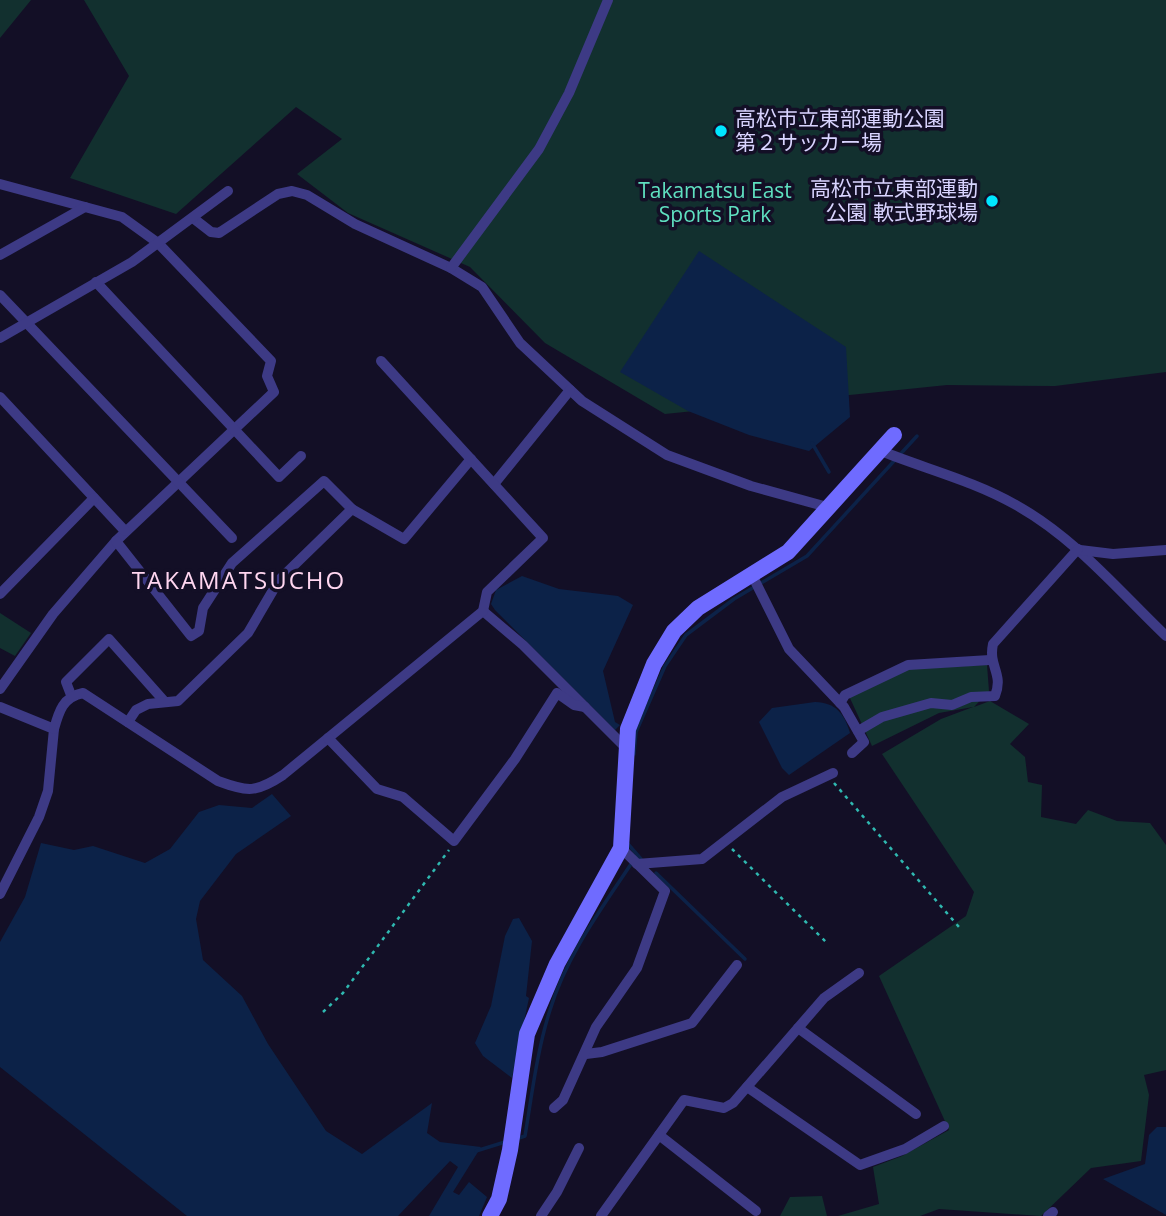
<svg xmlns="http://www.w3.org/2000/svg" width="1166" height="1216" font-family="'Open Sans','Noto Sans JP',sans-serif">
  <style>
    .green { fill: #12302f }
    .water { fill: #0c2248 }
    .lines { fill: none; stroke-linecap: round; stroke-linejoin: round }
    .stream { stroke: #0c2248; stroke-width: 3.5 }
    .path { stroke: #2fb8b0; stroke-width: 2.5; stroke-dasharray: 3.5 5; stroke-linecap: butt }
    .street { stroke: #3d3a85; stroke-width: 10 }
    .secondary { stroke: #6f6bff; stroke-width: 16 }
    .poi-dot { fill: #00e5ff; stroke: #130f26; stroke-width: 2.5 }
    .labels { text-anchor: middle; stroke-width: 7; stroke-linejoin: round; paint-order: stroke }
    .poi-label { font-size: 21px; fill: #d9d4ff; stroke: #130f26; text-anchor: start }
    .park-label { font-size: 21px; fill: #5fe0c0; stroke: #130f26 }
    .quarter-label { font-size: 24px; letter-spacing: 2px; fill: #ffd6f0; stroke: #130f26 }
  </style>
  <rect width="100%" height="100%" fill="#130f26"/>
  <!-- green -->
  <g class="green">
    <path d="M0,0h31l-31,38z"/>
    <path d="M84,0h1082v372l-111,14 -108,-1 -282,29 -120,-71 -75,-76 -122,-54 -51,-39 45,-35 -46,-32 -120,107 -106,-36 59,-102z"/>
    <path d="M0,613l31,20 -16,23 -15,-8z"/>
    <path d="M987,665l2,26 -15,16 16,-6 39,23 -19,20 15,13 3,25 14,3 -1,32 35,7 12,-14 29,11 33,2 16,22v225l-22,5 5,20 -8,66 -50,7 -50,48 -102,-7 -19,7h-82l41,-12 -6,-37 29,-11 47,-26 -70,-154 87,-60 8,-24 -92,-138 59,-35 32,-12 -34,6 -67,33 -23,-50 57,-27z"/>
    <path d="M822,1196l5,20h-47l10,-19z"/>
  </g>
  <!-- water -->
  <g class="water">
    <path d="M699,251l147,96 4,70 -41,34 -60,-16 -61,-24 -68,-39z"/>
    <path d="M522,576l37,13 59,7 15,9 -30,66 12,51 5,3 -5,5 -120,-120 -4,-6 5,-14z"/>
    <path d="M815,702c21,1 29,11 35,31l-61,42 -7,-7 -23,-46 13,-14z"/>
    <path d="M272,794l19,22 -55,38 -36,47 -4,18 7,41 39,36 26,48 58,87 36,23 70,-51 -5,30 13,9 41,5 -28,45 6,3 10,-13 18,15 -8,19h-50l29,-49 -8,-6 -52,55h-211l-187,-149v-125l25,-45 16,-54 33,7 19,-4 52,17 25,-14 29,-37 20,-7 33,3z"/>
    <path d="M519,918l13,23 -6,55 3,2 -17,80 -29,-22 -8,-13 16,-37 14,-70 8,-17z"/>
    <path d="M1157,1127h9v88l-63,-36 42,-15 4,-29z"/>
  </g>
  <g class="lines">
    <!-- stream -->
    <g class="stream">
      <path d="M812,443l17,29"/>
      <path d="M634,754l2,-22 29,-66 21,-31 48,-36 73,-43 110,-120"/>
      <path d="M628,844l13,15"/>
      <path d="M656,873l89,86"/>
      <path d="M516,1139l9,-3c7,-42 12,-85 25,-126 17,-57 55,-106 87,-155"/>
      <path d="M476,1151l29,-9"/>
    </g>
    <!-- path -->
    <g class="path">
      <path d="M834,783l125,144"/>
      <path d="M732,849l94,93"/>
      <path d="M323,1012l20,-19 106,-143"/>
    </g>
    <!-- street -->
    <g class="street">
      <path d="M0,184l122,33 36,26 113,118 -4,15 7,16 -158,149 -63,73 -53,75"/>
      <path d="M193,218l18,14 8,1 59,-39 14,-3 15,4 48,29 96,44 31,19 38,56 62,58 85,54 84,31 80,22"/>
      <path d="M0,255l85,-48"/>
      <path d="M451,268l88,-119 30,-56 39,-93"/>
      <path d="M96,282l183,195 22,-21"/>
      <path d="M0,295l232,243"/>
      <path d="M0,338l132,-76 96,-71"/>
      <path d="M0,397l125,134"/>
      <path d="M881,451c45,18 93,30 135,54 59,33 102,85 150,131"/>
      <path d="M494,484l76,-94"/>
      <path d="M116,541l75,95 8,-5 4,-23 29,-45 92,-82 28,28"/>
      <path d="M1080,550l33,4 53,-4"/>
      <path d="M753,577l36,72 55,58 20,35 -12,11"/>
      <path d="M0,594l94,-96"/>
      <path d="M483,611l40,34 103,103"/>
      <path d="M71,695l-5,-13 43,-43 56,63"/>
      <path d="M840,703l5,-8 63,-30 82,-5"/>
      <path d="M0,707l54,22 -6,62 -9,26 -39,77"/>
      <path d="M128,722l8,-12 12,-6 30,-3 70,-68 31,-53 73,-71 52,30 67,-80"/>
      <path d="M54,729c5,-18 9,-32 29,-36l135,88c30,11 38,12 65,-6l200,-164 4,-19 56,-54 -162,-177"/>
      <path d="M858,731l24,-14 49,-14 21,2 19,-8 24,-1c9,-23 -7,-29 -2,-52l85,-95"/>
      <path d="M328,738l49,51 26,8 51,44 61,-82 42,-66 17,12 11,2"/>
      <path d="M637,864l65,-5 80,-62 51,-24"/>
      <path d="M798,1028l118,86"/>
      <path d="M586,1054l16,-2 90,-29 45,-58"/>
      <path d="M747,1087l113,78 45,-16 39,-23"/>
      <path d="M554,1108l9,-8 33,-73 41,-59 28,-77 -44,-43"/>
      <path d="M659,1135l97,76"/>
      <path d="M541,1216l16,-24 22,-44"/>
      <path d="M601,1216l83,-116 40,8 9,-5 91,-105 35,-25"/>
      <path d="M1048,1216l5,-4"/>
    </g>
    <!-- secondary -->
    <path class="secondary" d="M490,1216l9,-17 11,-49 17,-116 30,-70 64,-116 7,-119 26,-65 20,-33 24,-23 90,-56 106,-117"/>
  </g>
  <!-- markers -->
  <g class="poi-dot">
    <circle cx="721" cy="131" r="7"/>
    <circle cx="992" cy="201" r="7"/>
  </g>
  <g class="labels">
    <!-- poi labels -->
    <g class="poi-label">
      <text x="735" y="126">高松市立東部運動公園<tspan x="735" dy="24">第２サッカー場</tspan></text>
      <text x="978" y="196" text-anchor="end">高松市立東部運動<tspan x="978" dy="24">公園 軟式野球場</tspan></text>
    </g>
    <!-- park labels -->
    <g class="park-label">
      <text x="715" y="198">Takamatsu East<tspan x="715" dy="24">Sports Park</tspan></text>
    </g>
    <!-- quarter labels -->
    <g class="quarter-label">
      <text x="239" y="589">TAKAMATSUCHO</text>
    </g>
  </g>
</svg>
